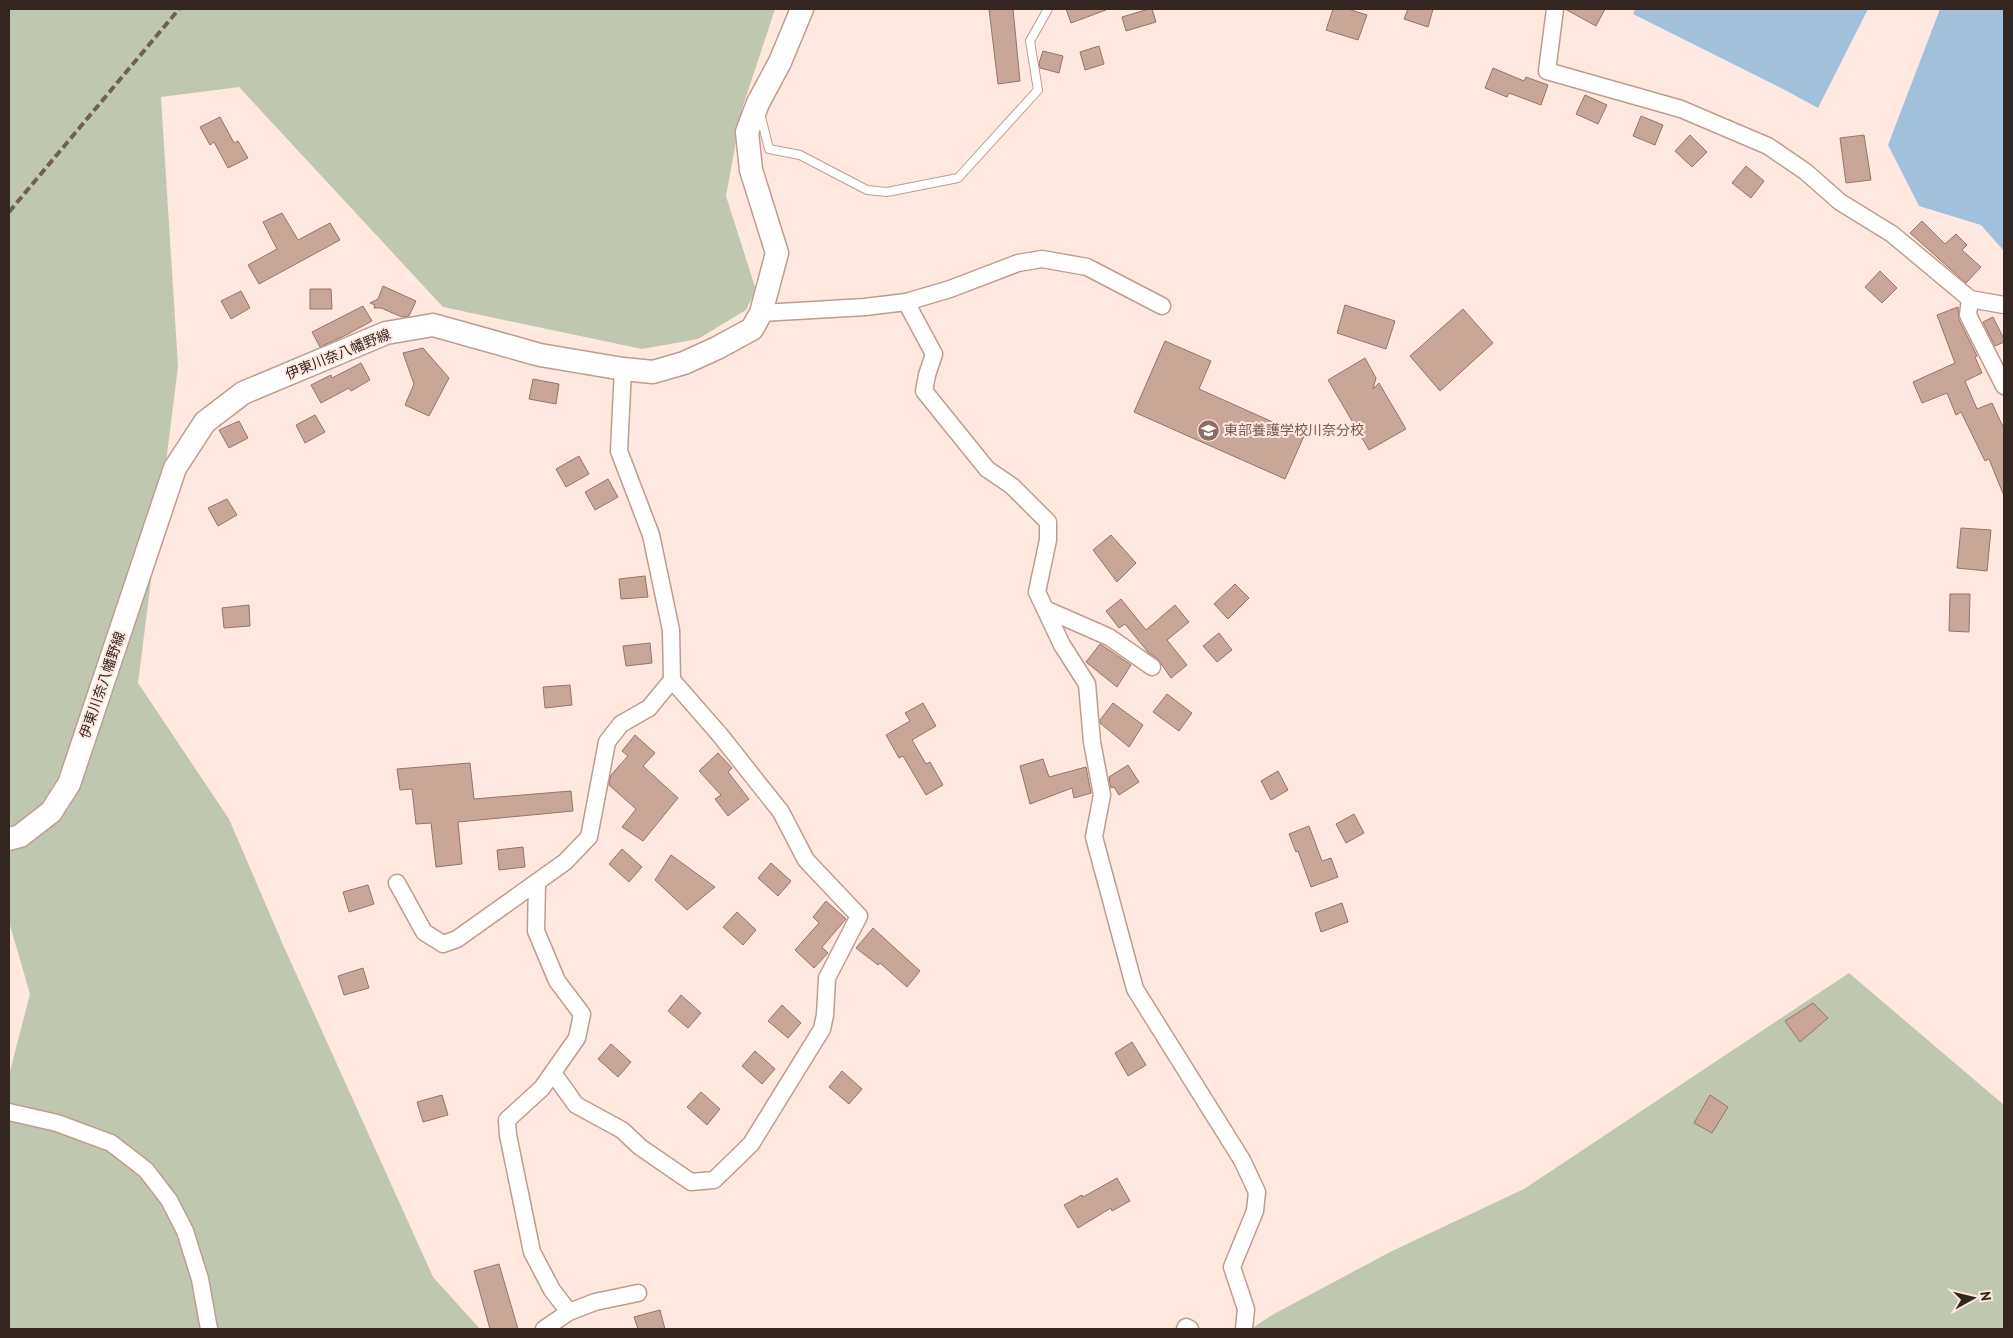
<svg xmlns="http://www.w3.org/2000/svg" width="2013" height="1338" font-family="'PT Sans','Noto Sans JP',sans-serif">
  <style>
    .green { fill: #bfc7b0 }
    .water { fill: #a1c0dc }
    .building { fill: #caa698; stroke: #967467 }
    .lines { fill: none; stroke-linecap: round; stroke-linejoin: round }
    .service-casing { stroke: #c09c8e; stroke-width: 10 }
    .minor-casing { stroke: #c09c8e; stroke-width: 19 }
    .secondary-casing { stroke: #c09c8e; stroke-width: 25 }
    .service { stroke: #fff; stroke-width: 8 }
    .minor { stroke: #fff; stroke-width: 16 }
    .secondary { stroke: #fff; stroke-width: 22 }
    .rail { stroke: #705f59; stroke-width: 4; stroke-dasharray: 8 4; stroke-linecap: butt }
    .labels { text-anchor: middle; stroke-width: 4; stroke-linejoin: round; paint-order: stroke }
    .street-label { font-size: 14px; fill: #33251f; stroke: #ffe8df }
    .education-label { font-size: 14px; fill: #785e54; stroke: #ffe8df; text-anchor: start }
  </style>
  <rect width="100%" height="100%" fill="#ffe8df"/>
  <!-- green -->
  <g class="green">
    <path d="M9,9h766l-33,100 -16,87 30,94 -10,20 -48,29 -56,10 -199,-42 -204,-220 -78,10 17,270 -40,316 91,136 55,128 149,330 47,52h-471v-254l21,-81 -21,-72z"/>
    <path d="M1849,973l155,132v224h-753l21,-14 120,-64 132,-62z"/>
  </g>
  <!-- water -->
  <g class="water">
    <path d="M1635,9h233l-50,99 -33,-18 -152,-76z"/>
    <path d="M1940,9h64v242l-23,-26 -62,-19 -31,-61z"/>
  </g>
  <!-- building -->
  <g class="building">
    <path d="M989,9h24l7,72 -22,3z"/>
    <path d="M1066,9h39l1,1 -35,13z"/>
    <path d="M1149,9h3l4,13 -30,9 -4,-14z"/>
    <path d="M1333,9h15l19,6 -9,25 -32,-10z"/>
    <path d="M1408,9h25l-5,18 -24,-8z"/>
    <path d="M1565,9h40l-9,17z"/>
    <path d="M1099,46l5,18 -19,6 -5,-18z"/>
    <path d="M1043,51l20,5 -4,17 -19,-5 -1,-5z"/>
    <path d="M1493,68l31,13 2,-4 22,8 -7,20 -32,-12 -2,4 -22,-9z"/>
    <path d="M1585,95l22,10 -9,19 -22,-10z"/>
    <path d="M1641,116l22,9 -8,20 -22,-9z"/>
    <path d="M220,117l14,26 4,-2 10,17 -20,10 -14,-26 -4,3 -10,-18z"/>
    <path d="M1690,135l17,17 -15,15 -17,-16z"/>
    <path d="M1864,135l7,45 -25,3 -6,-45z"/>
    <path d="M1746,166l18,15 -13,17 -19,-15z"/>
    <path d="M282,213l16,27 32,-17 10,17 -81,44 -11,-19 29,-16 -14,-27z"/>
    <path d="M1922,221l23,23 11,-10 11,11 -5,5 19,17 -15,16 -56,-50z"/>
    <path d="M1880,271l17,17 -15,15 -17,-16z"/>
    <path d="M383,286l33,15 -7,15 -7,1 -21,-9h-7l1,-3 -5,-2 8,-4z"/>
    <path d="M310,289h21l1,20h-22z"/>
    <path d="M241,291l9,17 -19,11 -10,-18z"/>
    <path d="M1345,305l50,16 -9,28 -49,-16z"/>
    <path d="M363,306l9,15 -26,14 -26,12 -8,-15z"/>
    <path d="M1958,307l1,13 18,36 -2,1 7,16 -17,8 12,28 15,-6 12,26v67l-15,-37 -4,2 -24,-49 -5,3 -9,-22 -25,10 -9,-21 42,-19 -18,-48z"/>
    <path d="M1463,309l30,34 -53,48 -30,-35z"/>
    <path d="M1993,317l11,22v3l-9,4 -12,-24z"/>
    <path d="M1165,341l46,20 -12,28 105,47 -19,43 -151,-67z"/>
    <path d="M423,348l26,30 -20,38 -24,-11 9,-21 -11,-31z"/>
    <path d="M1365,358l11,20 -3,11 6,-6 27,46 -37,21 -41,-70z"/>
    <path d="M361,363l9,17 -19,11 -2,-3 -28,15 -10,-18 20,-10 1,3z"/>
    <path d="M533,379l26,5 -3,20 -27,-5z"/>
    <path d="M315,415l10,17 -20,11 -9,-18z"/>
    <path d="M239,421l9,17 -19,10 -10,-18z"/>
    <path d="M579,456l10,18 -23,13 -10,-18z"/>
    <path d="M608,479l10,18 -23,13 -10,-18z"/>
    <path d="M227,499l10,16 -19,11 -10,-18z"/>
    <path d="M1961,528l30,2 -4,41 -30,-3z"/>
    <path d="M1111,535l25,28 -19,19 -24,-32z"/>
    <path d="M645,576l3,21 -27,2 -2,-20z"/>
    <path d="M1235,584l14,14 -21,21 -14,-15z"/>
    <path d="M1950,594h20l-1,38 -20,-1z"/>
    <path d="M1121,599l25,31 29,-25 14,17 -22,18 20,25 -16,13 -13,-19 -10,-7 -23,-28 -6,4 -13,-17z"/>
    <path d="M249,605l1,21 -26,2 -2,-20z"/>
    <path d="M1219,633l13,17 -15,12 -14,-16z"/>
    <path d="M650,643l2,20 -26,3 -3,-20z"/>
    <path d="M1100,644l31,21 -14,22 -31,-25z"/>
    <path d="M570,685l2,20 -27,3 -2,-21z"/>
    <path d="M1167,694l25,19 -13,18 -26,-19z"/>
    <path d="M923,703l13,23 -24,14 14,24 4,-2 13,23 -17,10 -23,-39 -4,2 -13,-23 24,-14 -5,-8z"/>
    <path d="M1113,703l30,22 -14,22 -29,-24v-3z"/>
    <path d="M635,735l20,18 -12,13 35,32 -35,43 -21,-14 14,-18 -27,-24 2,-10 17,-19 -6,-5z"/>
    <path d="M718,753l14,15 -4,4 21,27 -21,17 -13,-17 6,-4 -22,-24z"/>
    <path d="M1043,759l6,18 37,-10 5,26 -17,5 -2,-10 -42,16 -10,-38z"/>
    <path d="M470,763l4,36 97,-8 2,20 -115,11 4,42 -26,3 -5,-44 -15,1 -4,-35 -12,1 -3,-21z"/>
    <path d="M1128,765l11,17 -20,13 -5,-8 -3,1 -2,-11z"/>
    <path d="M1278,771l10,19 -17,10 -10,-19z"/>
    <path d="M1354,814l10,19 -18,10 -10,-19z"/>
    <path d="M1309,826l13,35 9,-3 7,19 -27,10 -13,-36 -2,1 -7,-18z"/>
    <path d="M523,847l2,20 -26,3 -2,-20z"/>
    <path d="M622,849l20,18 -13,15 -20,-18z"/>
    <path d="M671,855l44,32 -28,23 -32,-30z"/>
    <path d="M771,863l20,18 -13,15 -20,-18z"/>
    <path d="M368,885l6,19 -25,8 -6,-20z"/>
    <path d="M826,901l20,18 -24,28 6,6 -14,15 -19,-18 24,-27 -6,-6z"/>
    <path d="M1342,903l6,19 -27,10 -6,-19z"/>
    <path d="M737,912l19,18 -13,15 -20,-18z"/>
    <path d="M873,928l47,43 -13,16 -27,-24 -2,2 -22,-17z"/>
    <path d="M363,968l6,20 -25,7 -6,-19z"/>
    <path d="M681,995l20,18 -13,15 -20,-17z"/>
    <path d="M1813,1003l15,15 -28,24 -15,-21z"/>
    <path d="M782,1005l19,18 -13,15 -20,-17z"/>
    <path d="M1132,1042l14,23 -18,11 -13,-23z"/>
    <path d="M611,1044l20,18 -13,15 -20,-18z"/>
    <path d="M755,1051l20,18 -13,15 -20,-18z"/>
    <path d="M842,1071l20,18 -13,15 -20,-17z"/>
    <path d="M701,1092l19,17 -13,16 -20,-18z"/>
    <path d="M442,1095l6,20 -25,7 -6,-20z"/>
    <path d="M1710,1095l18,12 -16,26 -18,-10z"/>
    <path d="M1117,1178l13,23 -18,10 -1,-3 -33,20 -14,-23 18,-10 1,2z"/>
    <path d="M499,1264l19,65h-28l-16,-58z"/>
    <path d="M660,1310l5,19h-27l-4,-12z"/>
  </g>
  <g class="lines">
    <defs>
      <path id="service" d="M760,113l9,36 31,6 67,35 20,2 71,-14 80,-88 -8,-49 18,-32"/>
      <g id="minor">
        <path d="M1555,9l-8,62 134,38 87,37 38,26 34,30 52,32 78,65 34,6"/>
        <path d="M1970,299l-2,16 36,71"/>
        <path d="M906,302l28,52 -7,21 -3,16 63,78 25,17 36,36v18l-11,52 25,53 25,39 5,58 10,53 -8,42 41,152 107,171 15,32 -2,19 -23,56 14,42 -2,20"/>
        <path d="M761,313l104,-6 41,-5 44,-13 68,-26 24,-4 45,8 75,39"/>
        <path d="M1045,609l64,28 43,30"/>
        <path d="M537,882l-1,49 21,50 25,33 -5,24 -35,50 -35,32 1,15 24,117 20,38 17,22"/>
        <path d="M397,883l27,49 19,12 14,-5 108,-77 24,-25 18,-95 14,-18 28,-16 23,-28 -1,-50 -20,-95 -32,-84 4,-82"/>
        <path d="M553,1073l23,32 46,25 18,17 51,35 23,-2 37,-36 71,-115 3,-14 2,-37 32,-62 -53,-56 -25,-48 -61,-77 -48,-55"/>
        <path d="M9,1112l48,11 54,20 35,27 23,30 16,31 15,48 9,50"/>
        <path d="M544,1329l25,-17 26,-10 43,-9"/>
        <path d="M1185,1329l1,-2 4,2"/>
      </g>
      <path id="secondary" d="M9,839l11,-3 31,-24 18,-28 106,-316 30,-46 38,-29 143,-60 47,-8 107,30 83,14 30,3 31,-9 33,-15 35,-19 9,-16 16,-60 -26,-83 -4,-38 11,-29 22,-41 22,-53"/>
    </defs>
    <!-- service casing -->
    <use href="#service" class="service-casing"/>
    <!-- minor casing -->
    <use href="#minor" class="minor-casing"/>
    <!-- secondary casing -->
    <use href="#secondary" class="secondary-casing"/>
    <!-- service -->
    <use href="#service" class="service"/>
    <!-- minor -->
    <use href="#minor" class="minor"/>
    <!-- secondary -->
    <use href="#secondary" class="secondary"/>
    <!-- rail -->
    <path class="rail" d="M9,212l170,-203"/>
  </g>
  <!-- icons -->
  <defs>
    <symbol id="school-disc" viewBox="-11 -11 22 22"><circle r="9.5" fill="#8d6e63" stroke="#ffe8df"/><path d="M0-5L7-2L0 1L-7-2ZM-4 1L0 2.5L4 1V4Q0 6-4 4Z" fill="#fff"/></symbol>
  </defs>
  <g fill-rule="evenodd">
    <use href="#school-disc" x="1196" y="418" width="25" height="25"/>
  </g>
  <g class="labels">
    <!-- street labels -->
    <g class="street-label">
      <text transform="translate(338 354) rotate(-22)" y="5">伊東川奈八幡野線</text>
      <text transform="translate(102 685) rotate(-71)" y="5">伊東川奈八幡野線</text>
    </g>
    <!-- education labels -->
    <g class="education-label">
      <text x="1224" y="435">東部養護学校川奈分校</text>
    </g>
  </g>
  <!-- border -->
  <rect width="2013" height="1338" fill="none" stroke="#33251f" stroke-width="20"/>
  <!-- north arrow -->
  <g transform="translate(1973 1298) rotate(82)" stroke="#ffe8df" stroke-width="4" paint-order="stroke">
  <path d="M0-4L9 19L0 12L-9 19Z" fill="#33251f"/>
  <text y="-8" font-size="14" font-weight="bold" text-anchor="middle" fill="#33251f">N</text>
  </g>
</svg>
